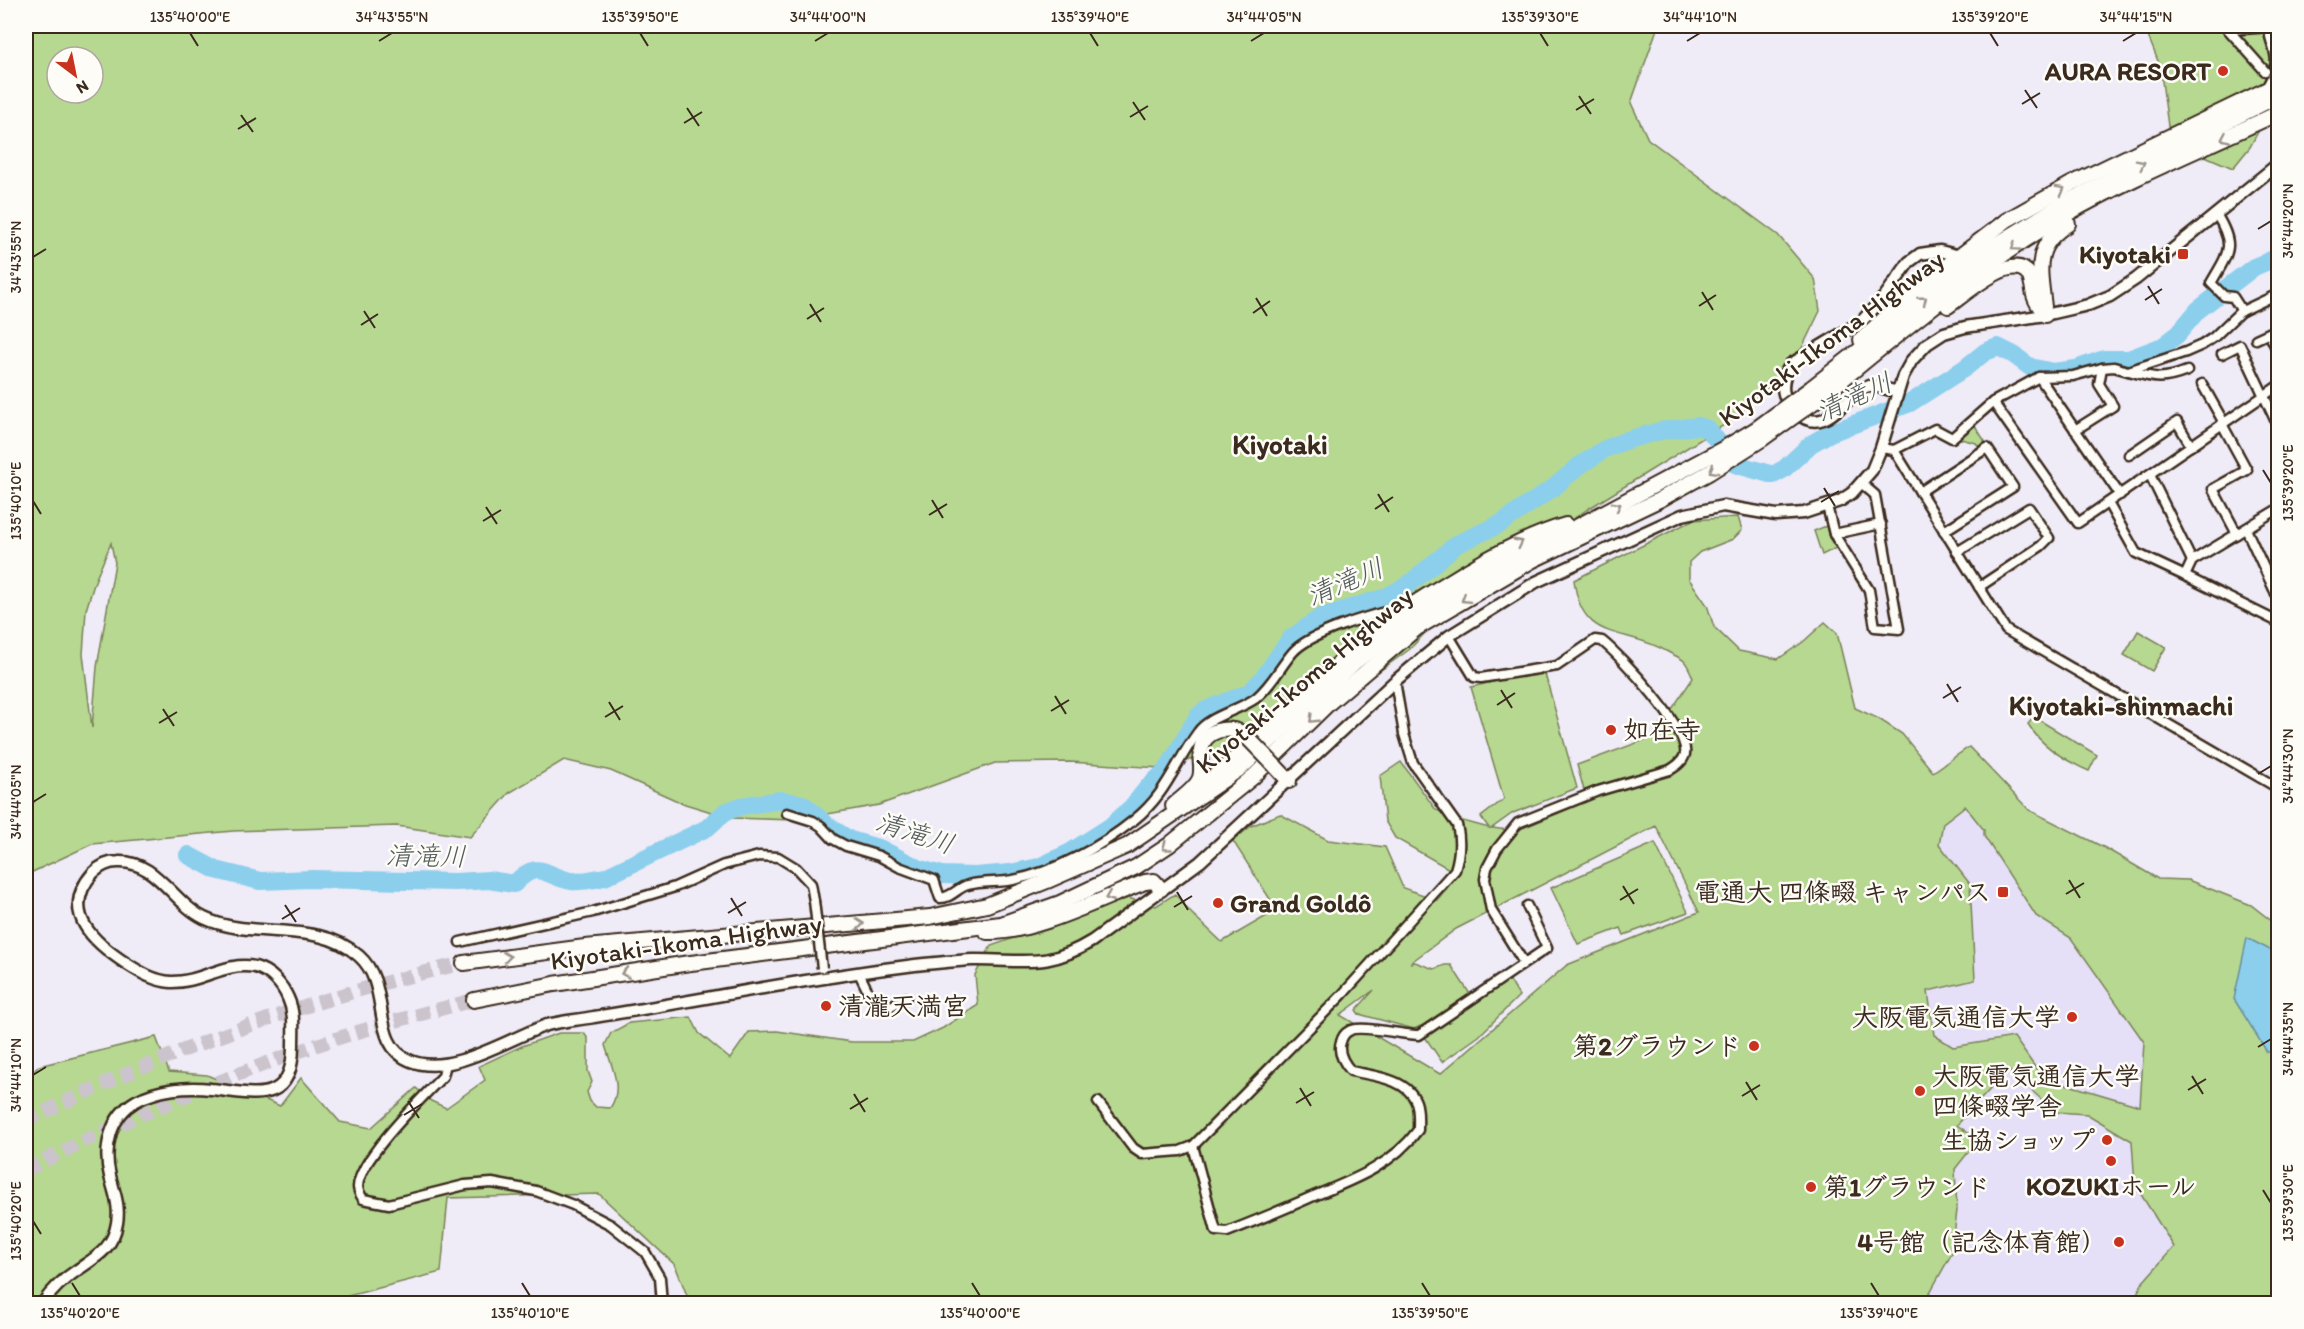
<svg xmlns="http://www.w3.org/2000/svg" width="2304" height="1329" font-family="Itim,'Klee One',sans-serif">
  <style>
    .built { fill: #e5dff7 }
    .green { fill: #b7d891; stroke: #798158; stroke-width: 1.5; fill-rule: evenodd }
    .water { fill: #8bcfed; stroke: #6b8d9a; stroke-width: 1.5 }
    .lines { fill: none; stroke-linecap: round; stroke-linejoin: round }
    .river { stroke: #8bcfed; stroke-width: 18 }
    .trunk-tunnel { stroke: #cbc4cc; stroke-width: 14; stroke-dasharray: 14 7; stroke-linecap: butt }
    .minor-casing { stroke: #3b2a1e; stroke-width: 13 }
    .tertiary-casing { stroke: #3b2a1e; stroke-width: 15 }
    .trunk-casing { stroke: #3b2a1e; stroke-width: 18 }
    .minor { stroke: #fdfcf7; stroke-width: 8 }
    .tertiary { stroke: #fdfcf7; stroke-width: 10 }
    .trunk { stroke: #fdfcf7; stroke-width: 14 }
    .minor-bridge-casing { stroke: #3b2a1e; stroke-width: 13; stroke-linecap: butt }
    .trunk-bridge-casing { stroke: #3b2a1e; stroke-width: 18; stroke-linecap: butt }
    .minor-bridge { stroke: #fdfcf7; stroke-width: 8 }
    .trunk-bridge { stroke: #fdfcf7; stroke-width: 14 }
    .oneway { stroke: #9c938a }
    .ticks { fill: none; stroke: #3b2a1e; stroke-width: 2 }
    .poi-dot { fill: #c8321e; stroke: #fdfcf7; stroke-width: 2 }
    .labels { text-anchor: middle; stroke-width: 5; stroke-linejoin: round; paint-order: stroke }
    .poi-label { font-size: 26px; font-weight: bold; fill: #3b2a1e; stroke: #fdfcf7; text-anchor: end }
    .street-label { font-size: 26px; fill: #3b2a1e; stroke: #fdfcf7 }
    .water-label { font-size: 27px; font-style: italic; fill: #535c5c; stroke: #fdfcf7 }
    .neighbourhood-label { font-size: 27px; font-weight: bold; fill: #3b2a1e; stroke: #fdfcf7 }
    .neatline { fill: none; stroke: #3b2a1e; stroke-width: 2 }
    .ticks-label { font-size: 15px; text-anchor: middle; fill: #3b2a1e }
  </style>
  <rect width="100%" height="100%" fill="#efebf7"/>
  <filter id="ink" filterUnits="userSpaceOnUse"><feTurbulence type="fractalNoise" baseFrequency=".0167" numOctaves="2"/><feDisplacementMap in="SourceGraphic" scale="12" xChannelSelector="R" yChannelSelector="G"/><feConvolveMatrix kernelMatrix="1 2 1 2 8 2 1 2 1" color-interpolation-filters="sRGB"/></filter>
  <g filter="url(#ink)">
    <!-- built -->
    <path class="built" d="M1960,799l200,238 16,228 -47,38 -551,1 348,-485z"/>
    <!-- green -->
    <g class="green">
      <path d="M26,26h1632l-27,77 17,36 130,96 37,44 5,32 -25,51 -61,57 -146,90 -135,94 -43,46 -94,68 -79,29 -77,22 -90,-6 -75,1 -116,42 -86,15 -62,-2 -49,-15 -71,-32 -47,-11 -55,33 -39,44 -73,-11 -164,5 -141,13 -66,31v-73h9l-9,-3zM57,57h36v36h-36zM111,543l4,20 -18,104 -5,61 -9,-74 3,-44 9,-29z"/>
      <path d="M2144,26h134v68l-28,53 -17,21 -63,-27 -10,-75z"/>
      <path d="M1974,424l12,19 -6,5 -4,-5 -15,-4 -2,-2z"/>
      <path d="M1738,517l4,13 -9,9 -33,13 -11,10v17l18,26 7,22 25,24 39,8 25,-17 22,-20 12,11 18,75 24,11 23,15 31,38 36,-25 60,63 76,38 53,31 30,1 63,25 27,21v377h-146l11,-21 31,-35 -39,-62 -3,-44 -45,-27 -31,-2 -48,-42 -51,55 21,15 -23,29 2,41 -5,43 -28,50h-1234l-15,-38 -76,-71 -151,4 -7,74 -93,24 -13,7 -309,1v-225l13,-13 117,-29 13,35 38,3 73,31 21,-28 39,44 31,6 45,-40 15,13 15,7 39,-28 -6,-14 43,-20 37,-13h25l4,6v32l4,11 -5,10 3,9 6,6 14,1c14,-20 1,-42 -5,-63l6,-12 18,-10 62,-6 8,16 31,26 19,-27 28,-1 75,11h61l30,-14 35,-23 -3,-30 16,-29 137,-48 28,8 19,-12 16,19 31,29 55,-32 -44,-69 18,-15 29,-12 48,26 57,7 18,41 35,12 20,-26 -63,-36 -10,-17 -5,-45 21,-14 35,48 27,11 26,7 -8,-11 23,-18 -33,-112 68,-16 6,3 32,114 -64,25 -21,15 24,3 71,-30 -10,-36 76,-28 40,-59c-2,-5 -5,-13 -9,-17 -4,-4 -11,-6 -16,-9 -44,-26 -86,-7 -94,-72l119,-60zM1965,806l19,24v6l52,80 35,22 73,104 -4,64 -98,-29 -28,-40 -61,10 -19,-12 -6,-44 47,-11 -5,-96 -31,-40 4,-21zM1656,826l43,86 -132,53 -127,109 -100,-59 34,-25 -18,20 3,4 55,15 9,-4 47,-31 -19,-29h-6l-11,4 -19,-7 -5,1 46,-34z"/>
      <path d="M1826,526l3,12 7,10 -14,7 -8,-24z"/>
      <path d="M2138,631l28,16 -14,24 -28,-16z"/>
      <path d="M2034,717l63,38 -8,16c-23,-10 -48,-25 -61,-47z"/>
      <path d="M1655,843l33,69 -64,23 -3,-7 -43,16 -27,-56z"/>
      <path d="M1509,979l10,17 -40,40 -37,26 -17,-25z"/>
    </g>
    <!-- water -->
    <path class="water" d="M2247,938l31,16v98h-11l-33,-53z"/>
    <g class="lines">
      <!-- river -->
      <path class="river" d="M188,855l28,15 44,11 51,-2 145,3 33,-2 25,4c25,-26 30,-8 57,-3 11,1 23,-2 34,-4l102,-49 18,-16 16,-6 40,-6 22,4 24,21 23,15 31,9 39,20 22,6 33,1 35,-3 29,-6 30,-14 42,-27 21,-19 16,-20 19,-17 31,-54 8,-6 44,-18 13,-14 27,-39 31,-22 65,-20 22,-12 49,-41 43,-20 53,-36 26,-22 26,-17 22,-9 33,-9 37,-5 11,3 27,35 38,11 11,-6 27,-25 19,-11 80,-30 55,-35 20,-16 13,-5 16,8 16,12 23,5 23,-3 28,-10h25l34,-13 14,-11 21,-25 56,-43 17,-7 7,4"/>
      <!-- trunk-tunnel -->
      <g class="trunk-tunnel">
        <path d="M26,1121c140,-70 285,-123 438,-158"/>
        <path d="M26,1170c89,-46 182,-86 277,-120 56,-20 114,-35 171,-50"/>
      </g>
      <defs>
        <g id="minor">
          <path d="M2225,26l40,45"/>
          <path d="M2229,30l41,-3"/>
          <path d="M2216,214c20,32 13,38 -5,69l13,13 9,1 9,14"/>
          <path d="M2269,333l9,19"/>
          <path d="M2256,339l22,-10"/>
          <path d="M2222,354l18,-9 38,81"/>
          <path d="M2129,371c24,7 33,10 58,0"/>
          <path d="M2039,377l34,-1 29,-8 12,-1 14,4 58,-19 16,-7 12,-8 26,-25 38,-18"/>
          <path d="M2202,384l22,39"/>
          <path d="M2222,424l25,46 -34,19 24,45"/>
          <path d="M2075,430l38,-24 -14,-22 3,-16"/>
          <path d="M1881,448l13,2 112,180 272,158"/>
          <path d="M1894,450l41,-21 17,9 41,-36"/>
          <path d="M2129,455l48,-33 14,24"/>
          <path d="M2150,475l42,86"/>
          <path d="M1920,492l67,-44 26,39 -69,44"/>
          <path d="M2120,495l-81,-118 -46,25 85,121 200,-137"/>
          <path d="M2108,503l28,50 49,23 7,-15 86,-52"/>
          <path d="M1827,506l7,28 35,56 6,37 24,2 -24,-134 -14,-12"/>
          <path d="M2246,529l32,69"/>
          <path d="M1834,534l47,-10"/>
          <path d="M1957,552l72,-44 20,30 -8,8 -62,41"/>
          <path d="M2185,576l93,46"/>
          <path d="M1449,636l25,41 7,1 76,-12 38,-26 7,1c19,15 88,89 83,113 -2,8 -9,12 -15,16l-72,21 -80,32 -21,26 -10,19 -2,11 6,31 33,53"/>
          <path d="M787,813l26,8 8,5 12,13 13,7 33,10 20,11 35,13 6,18c12,0 18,-11 28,-13 14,-4 31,-2 45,-5 42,-8 89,-34 121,-60 33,-26 41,-57 64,-88 11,-16 42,-22 58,-34 16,-13 24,-31 37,-46 17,-19 75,-36 100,-42l4,6"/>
          <path d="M460,942l133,-30 82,-25 49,-22 35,-9 19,1 18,11 15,16 3,17"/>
          <path d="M859,973l17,35 13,-1 17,-9"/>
          <path d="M446,1064l-3,12c-19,20 -85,84 -85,111 0,5 3,8 5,12l26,5 76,-19 27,-2 44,8 37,14 38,20 34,27 15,26 2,26"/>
          <path d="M1098,1102l35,46 9,6 38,-3 13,-5 149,-151 113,-125c5,-16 6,-29 2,-45l-44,-62 -9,-29 -9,-53"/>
          <path d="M1193,1146l23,85 11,1c28,-11 55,-22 82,-34 41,-17 82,-31 109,-68 0,-9 1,-20 -2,-28 -9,-24 -44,-26 -65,-31 -7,-8 -14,-18 -10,-29 1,-4 4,-9 8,-11 9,-7 55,4 70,4l128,-87 -20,-42"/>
        </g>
        <g id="tertiary">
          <path d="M2266,90c7,-11 13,-23 10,-36 -2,-11 -7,-17 -6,-28"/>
          <path d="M1897,392c-8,-2 -19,-7 -28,-6 -23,6 -42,53 -72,27 -5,-4 -11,-11 -13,-19 -3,-11 1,-21 7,-30l70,-42 24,-26 24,-34 11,-8 20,-3 20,5"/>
          <path d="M42,1304c10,-14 20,-24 34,-33 20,-14 37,-22 41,-48 3,-18 -3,-31 -7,-47 -7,-28 0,-60 26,-75 22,-12 51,-15 75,-12 41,4 82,19 82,-44 0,-16 2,-32 -5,-47 -6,-14 -18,-27 -33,-31 -30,-6 -54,16 -84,15 -16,-1 -30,-9 -44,-18 -31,-20 -69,-51 -34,-91 7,-7 15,-11 25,-11 38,-2 55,41 86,56 48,23 113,0 155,38 34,30 9,88 52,105 40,16 98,-23 136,-36 15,-4 31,-5 47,-8 107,-17 213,-39 321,-52 19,-2 38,-4 57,-5 51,-1 73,10 120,-19l108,-79 195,-181 54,-45 87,-54 146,-67 41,-9 53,9 28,-2 36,-12 12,-8 20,-23 9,-22 22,-72 9,-16 15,-16 17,-11 21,-6 80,-12 43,-10 22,-9 26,-17 142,-115"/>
        </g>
        <g id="trunk">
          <path d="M1948,306c16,-11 65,-56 81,-31 4,7 3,16 6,23 2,6 7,11 10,17"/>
          <path d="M2044,307c-4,-37 -12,-61 24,-83"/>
          <path d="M1861,340l58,-53 88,-67 64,-36 207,-100"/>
          <path d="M1811,388l175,-137 78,-48 214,-107"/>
          <path d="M1821,397c79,-64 156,-130 244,-182 68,-39 142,-68 213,-102"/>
          <path d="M1275,766l14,15"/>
          <path d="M1207,782c58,-46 108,-101 166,-148 29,-25 62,-43 94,-63 32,-19 64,-36 99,-46"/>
          <path d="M1173,806c8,-8 23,-17 27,-28 3,-10 -1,-18 1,-28 3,-21 26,-24 42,-17"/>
          <path d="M987,932c46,2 113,-33 158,-50l9,-1 7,8"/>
          <path d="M464,963l121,-16 345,-30 57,-12 60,-24 80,-35 114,-78 113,-105 74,-57 293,-156 35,-21"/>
          <path d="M474,1000l80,-16 129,-20 318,-40 59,-21 76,-36 33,-22 84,-68 76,-74 88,-75 116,-68 126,-60 51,-28 52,-33"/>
        </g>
      </defs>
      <!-- minor casing -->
      <use href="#minor" class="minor-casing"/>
      <!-- tertiary casing -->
      <use href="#tertiary" class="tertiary-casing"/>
      <!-- trunk casing -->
      <use href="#trunk" class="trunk-casing"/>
      <!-- minor -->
      <use href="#minor" class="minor"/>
      <!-- tertiary -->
      <use href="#tertiary" class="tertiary"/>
      <!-- trunk -->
      <use href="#trunk" class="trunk"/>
      <defs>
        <path id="minor-bridge" d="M814,901l8,67"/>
        <g id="trunk-bridge">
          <path d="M1756,429l55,-41"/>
          <path d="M1762,439l59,-42"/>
          <path d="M1243,733l32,33"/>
        </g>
      </defs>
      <!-- minor-bridge casing -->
      <use href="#minor-bridge" class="minor-bridge-casing"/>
      <!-- trunk-bridge casing -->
      <use href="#trunk-bridge" class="trunk-bridge-casing"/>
      <!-- minor-bridge -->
      <use href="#minor-bridge" class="minor-bridge"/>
      <!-- trunk-bridge -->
      <use href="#trunk-bridge" class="trunk-bridge"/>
    </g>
    <!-- one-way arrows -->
    <defs><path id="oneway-chevron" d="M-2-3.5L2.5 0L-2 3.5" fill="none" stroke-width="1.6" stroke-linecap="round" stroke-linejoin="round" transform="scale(1.5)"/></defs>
    <g class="oneway">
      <use href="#oneway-chevron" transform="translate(2225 138) rotate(156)"/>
      <use href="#oneway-chevron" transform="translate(2141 164) rotate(-27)"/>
      <use href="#oneway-chevron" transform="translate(2061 190) rotate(-29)"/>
      <use href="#oneway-chevron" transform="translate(2015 247) rotate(146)"/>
      <use href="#oneway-chevron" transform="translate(1923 300) rotate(-39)"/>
      <use href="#oneway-chevron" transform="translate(1713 470) rotate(149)"/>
      <use href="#oneway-chevron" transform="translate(1617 506) rotate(-27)"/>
      <use href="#oneway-chevron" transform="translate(1519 543) rotate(-27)"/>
      <use href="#oneway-chevron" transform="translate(1465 599) rotate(148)"/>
      <use href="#oneway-chevron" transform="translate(1313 719) rotate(136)"/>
      <use href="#oneway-chevron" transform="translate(1166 847) rotate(144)"/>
      <use href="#oneway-chevron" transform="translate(1109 897) rotate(158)"/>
      <use href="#oneway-chevron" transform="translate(860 924) rotate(-6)"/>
      <use href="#oneway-chevron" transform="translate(507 957) rotate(-8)"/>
      <use href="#oneway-chevron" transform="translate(625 973) rotate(171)"/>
    </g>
  </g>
  <!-- ticks -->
  <path class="ticks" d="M190,33l8,13M640,33l8,13M1090,33l8,13M1540,33l8,13M1990,33l8,13M379,41l13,-8M815,41l13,-8M1251,41l13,-8M1687,41l13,-8M2123,41l13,-8M2025,90l12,18M1579,96l12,18M1133,102l12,18M2022,104l18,-11M687,108l12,18M1576,110l18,-11M241,115l12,17M1130,117l18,-11M684,123l18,-11M238,129l18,-11M2258,229l13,-8M33,257l13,-8M2148,286l11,18M1702,292l11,18M1256,298l11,18M2145,300l17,-11M810,304l11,18M1699,306l17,-11M364,311l11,17M1253,313l17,-12M807,319l17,-11M361,325l17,-11M2263,470l8,13M1824,488l11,18M1378,494l11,18M932,500l11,18M33,501l8,13M1821,502l18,-11M486,507l11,17M1375,509l18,-12M929,515l18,-11M483,521l18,-11M1947,684l11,18M1501,690l11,18M1055,696l11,18M1943,698l18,-11M609,702l11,18M1497,705l18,-12M163,709l11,17M1051,711l18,-11M605,717l18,-11M159,723l18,-11M2258,774l13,-8M33,802l13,-8M2069,880l11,18M1623,886l11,18M1177,892l11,18M2066,894l18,-11M731,898l11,18M1620,900l18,-11M285,905l11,17M1174,907l18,-11M728,913l18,-11M282,919l18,-11M2258,1047l13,-8M33,1075l13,-8M2192,1076l11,18M1746,1082l11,18M1300,1088l11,18M2188,1090l18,-11M854,1094l11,18M1742,1096l18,-11M408,1101l11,17M1296,1103l18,-11M850,1109l18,-11M404,1115l18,-11M2263,1190l8,13M33,1221l8,13M72,1283l8,13M522,1283l8,13M972,1283l8,13M1422,1283l8,13M1871,1283l8,13"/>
  <!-- markers -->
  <g class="poi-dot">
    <circle cx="2223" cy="71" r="6"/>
    <rect x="2177" y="248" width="12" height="12" rx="3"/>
    <circle cx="1611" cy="730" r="6"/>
    <rect x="1997" y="886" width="12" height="12" rx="3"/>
    <circle cx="1218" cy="903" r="6"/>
    <circle cx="826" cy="1006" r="6"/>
    <circle cx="2072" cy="1017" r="6"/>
    <circle cx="1754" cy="1046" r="6"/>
    <circle cx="1920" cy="1091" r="6"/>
    <circle cx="2107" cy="1140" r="6"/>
    <circle cx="2111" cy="1161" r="6"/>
    <circle cx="1811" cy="1187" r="6"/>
    <circle cx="2119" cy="1242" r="6"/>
  </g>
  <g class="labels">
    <!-- poi labels -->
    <g class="poi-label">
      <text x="2211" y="80">AURA RESORT</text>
      <text x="2171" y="263">Kiyotaki</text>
      <text x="1623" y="739" text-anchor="start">如在寺</text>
      <text x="1991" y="901">電通大 四條畷 キャンパス</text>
      <text x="1230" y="912" text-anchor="start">Grand Goldô</text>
      <text x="838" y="1015" text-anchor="start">清瀧天満宮</text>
      <text x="2060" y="1026">大阪電気通信大学</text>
      <text x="1742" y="1055">第2グラウンド</text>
      <text x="1932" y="1085" text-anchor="start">大阪電気通信大学<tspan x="1932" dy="30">四條畷学舎</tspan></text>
      <text x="2095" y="1149">生協ショップ</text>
      <text x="2111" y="1195" text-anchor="middle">KOZUKIホール</text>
      <text x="1823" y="1196" text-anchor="start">第1グラウンド</text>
      <text x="2107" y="1251">4号館（記念体育館）</text>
    </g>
    <!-- street labels -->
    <g class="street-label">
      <text transform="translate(1831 338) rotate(-37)" y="9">Kiyotaki-Ikoma Highway</text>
      <text transform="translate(1304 680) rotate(-40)" y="9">Kiyotaki-Ikoma Highway</text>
      <text transform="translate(686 942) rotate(-8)" y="9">Kiyotaki-Ikoma Highway</text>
    </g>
    <!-- water labels -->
    <g class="water-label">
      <text transform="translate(1854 397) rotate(-24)" y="9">清滝川</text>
      <text transform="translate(1345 582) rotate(-23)" y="9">清滝川</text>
      <text transform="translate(915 833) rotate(18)" y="9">清滝川</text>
      <text transform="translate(426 856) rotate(1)" y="9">清滝川</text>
    </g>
    <!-- neighbourhood labels -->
    <g class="neighbourhood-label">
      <text x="1280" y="454">Kiyotaki</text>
      <text x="2121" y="715">Kiyotaki-shinmachi</text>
    </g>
  </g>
  <!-- margin -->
  <rect width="2304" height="1329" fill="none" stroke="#fdfcf7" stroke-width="66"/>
  <!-- north arrow -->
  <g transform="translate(75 75) rotate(148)"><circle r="28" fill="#fdfcf7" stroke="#afa8a0" stroke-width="1.5"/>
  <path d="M0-4.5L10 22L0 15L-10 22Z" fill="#c8321e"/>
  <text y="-9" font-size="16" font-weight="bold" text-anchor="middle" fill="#3b2a1e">N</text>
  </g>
  <rect x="33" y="33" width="2238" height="1263" class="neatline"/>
  <g class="ticks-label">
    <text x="190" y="22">135°40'00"E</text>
    <text x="392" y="22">34°43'55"N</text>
    <text x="640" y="22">135°39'50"E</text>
    <text x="828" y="22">34°44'00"N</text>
    <text x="1090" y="22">135°39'40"E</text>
    <text x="1264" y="22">34°44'05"N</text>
    <text x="1540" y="22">135°39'30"E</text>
    <text x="1700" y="22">34°44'10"N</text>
    <text x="1990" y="22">135°39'20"E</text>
    <text x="2136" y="22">34°44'15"N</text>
    <text transform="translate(2288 221) rotate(-90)" y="5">34°44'20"N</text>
    <text transform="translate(16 257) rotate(-90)" y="5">34°43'55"N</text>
    <text transform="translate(2288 483) rotate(-90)" y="5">135°39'20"E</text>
    <text transform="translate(16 501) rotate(-90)" y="5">135°40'10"E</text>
    <text transform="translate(2288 766) rotate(-90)" y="5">34°44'30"N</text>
    <text transform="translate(16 802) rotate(-90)" y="5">34°44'05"N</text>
    <text transform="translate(2288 1039) rotate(-90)" y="5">34°44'35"N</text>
    <text transform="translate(16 1075) rotate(-90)" y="5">34°44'10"N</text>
    <text transform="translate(2288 1203) rotate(-90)" y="5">135°39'30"E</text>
    <text transform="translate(16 1221) rotate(-90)" y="5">135°40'20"E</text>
    <text x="80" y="1318">135°40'20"E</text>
    <text x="530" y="1318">135°40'10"E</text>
    <text x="980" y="1318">135°40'00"E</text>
    <text x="1430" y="1318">135°39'50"E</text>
    <text x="1879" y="1318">135°39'40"E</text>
  </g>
</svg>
